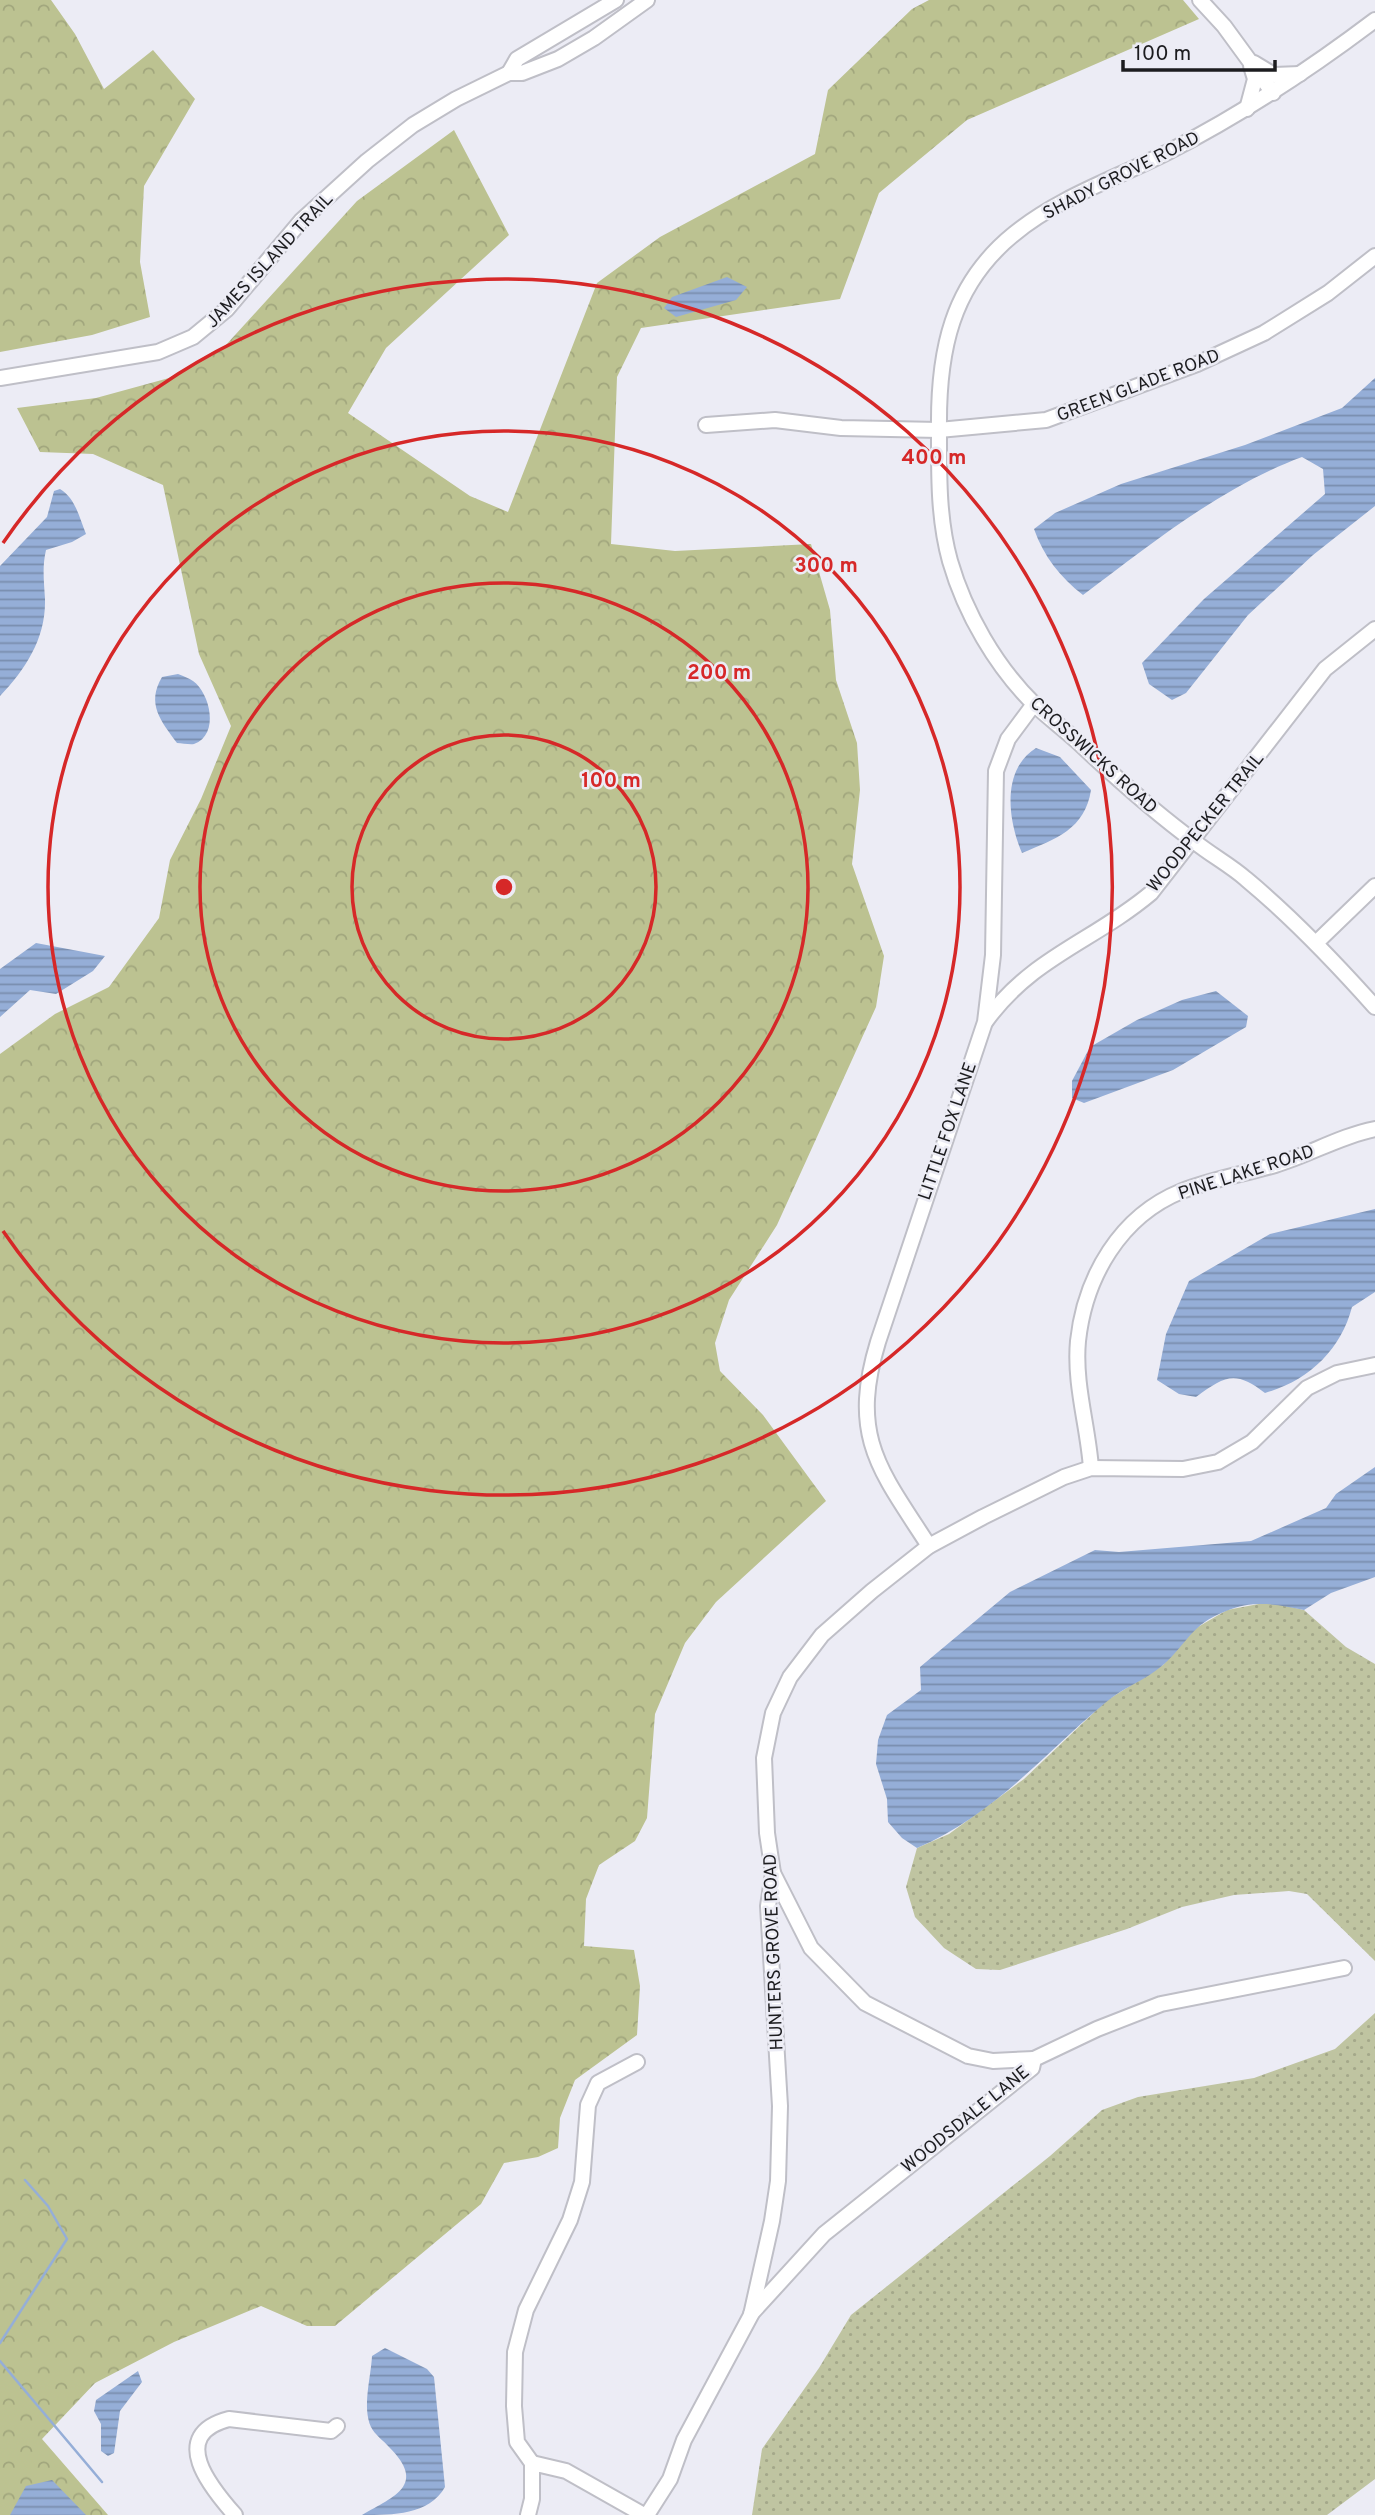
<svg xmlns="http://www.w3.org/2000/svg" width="1375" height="2515" font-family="Overpass,sans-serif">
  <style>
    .green { fill: url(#green-dots) }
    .forest { fill: url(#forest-crowns) }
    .water { fill: url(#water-rules) }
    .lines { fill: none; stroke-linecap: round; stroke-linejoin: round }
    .stream { stroke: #95aed7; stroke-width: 2.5 }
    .minor-casing { stroke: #bfbfc7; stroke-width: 18 }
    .minor { stroke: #fff; stroke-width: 14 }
    .ring { fill: none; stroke: #d62828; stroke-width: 3.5 }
    .labels { text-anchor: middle; stroke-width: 5; stroke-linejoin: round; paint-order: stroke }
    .street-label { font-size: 18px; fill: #1c1c1f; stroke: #ececf5 }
    .centre { fill: #d62828; stroke: #ececf5; stroke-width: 3.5 }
    .ring-label { font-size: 21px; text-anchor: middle; font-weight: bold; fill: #d62828; stroke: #ececf5; stroke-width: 5; stroke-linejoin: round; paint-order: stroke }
  </style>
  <defs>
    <pattern id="green-dots" width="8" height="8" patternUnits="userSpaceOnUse" patternTransform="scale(1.75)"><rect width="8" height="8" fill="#bfc4a1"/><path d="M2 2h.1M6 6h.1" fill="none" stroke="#a4a88a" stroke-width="1.8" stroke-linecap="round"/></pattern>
    <pattern id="forest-crowns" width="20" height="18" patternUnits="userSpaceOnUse" patternTransform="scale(1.75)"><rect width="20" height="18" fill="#bcc291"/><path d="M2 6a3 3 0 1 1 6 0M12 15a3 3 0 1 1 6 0" fill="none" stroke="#a1a67d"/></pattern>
    <pattern id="water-rules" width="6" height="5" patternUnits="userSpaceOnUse" patternTransform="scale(1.75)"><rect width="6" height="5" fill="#95aed7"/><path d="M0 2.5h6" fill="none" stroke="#798dae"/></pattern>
  </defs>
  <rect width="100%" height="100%" fill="#ececf5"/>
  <!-- green -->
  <g class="green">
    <path d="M1269,1602l35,8 42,37 29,17v297l-68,-67 -18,-3 -55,4 -52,12 -55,22 -127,41 -24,-1 -32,-21 -29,-31 -9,-30 11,-39 32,-14 75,-55 82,-78 57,-36 28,-34 36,-21z"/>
    <path d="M1375,2013v466l-48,36h-575l10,-66 57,-81 32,-53 199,-159 52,-46 36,-13 116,-19 81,-29z"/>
  </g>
  <!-- forest -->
  <g class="forest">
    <path d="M0,0h51l24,34 29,55 49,-39 42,49 -51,87 -4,76 10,55 -58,18 -92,17z"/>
    <path d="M929,0h254l16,19 -232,101 -88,73 -39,106 -199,29 -24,49 -6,167 64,7 136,-7 19,66 6,70 21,63 3,47 -8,74 32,92 -8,51 -99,218 -48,75 -14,43 5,28 43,44 63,86 -110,101 -31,41 -30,71 -8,104 -12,23 -36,24 -13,34 -2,47 50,4 6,36 -3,49 -62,45 -15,38 -2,30 -20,9 -34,6 -23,41 -146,122h-28l-46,-20 -87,36 -79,41 -53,56 66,76h-108v-1461l55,-40 54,-27 50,-69 11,-58 31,-61 30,-73 -32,-72 -36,-169 -70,-31 -53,-2 -23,-44 79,-10 73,-20 56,-32 132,-145 97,-71 55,105 -123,113 -38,65 122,83 38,16 89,-229 63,-46 155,-83 13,-64 84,-81z"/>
  </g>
  <!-- water -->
  <g class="water">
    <path d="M727,277l20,10 -11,13 -60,17 -12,-9 8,-11z"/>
    <path d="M1375,378v128l-62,49 -65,60 -62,78 -14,7 -23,-16 -7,-21 62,-64 121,-105 -2,-25 -21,-12c-81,30 -151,87 -219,138 -23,-18 -39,-38 -49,-66l21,-16 66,-29 124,-39 97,-37z"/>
    <path d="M60,489c16,10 19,28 26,45l-14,8 -26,8c-4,17 -2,31 -1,49 1,39 -19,70 -45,97v-130l47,-49 7,-26z"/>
    <path d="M178,674c5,2 11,4 15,7 17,12 27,54 1,63 -4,1 -12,-1 -17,-1 -16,-22 -31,-39 -15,-66z"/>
    <path d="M1036,748l24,9 31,33c-6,39 -35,49 -69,63 -14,-33 -21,-83 14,-105z"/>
    <path d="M36,943l69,13 -12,15 -37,23 -26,-4 -30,27v-48z"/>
    <path d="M1216,991l32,25 -2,11 -73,43 -89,33 -12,-5v-17l18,-34 47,-27 45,-20z"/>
    <path d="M1375,1209v83l-23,15c-11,43 -44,74 -87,86 -30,-23 -40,-17 -69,4l-17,-3 -22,-14 9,-46 23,-53 81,-47z"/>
    <path d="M1375,1467v110l-44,16 -27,17c-27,-6 -51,-10 -78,1 -36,14 -38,32 -63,54 -17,15 -41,23 -58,38 -62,52 -111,112 -188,145l-15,-10 -14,-16 -1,-23 -11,-35 2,-24 9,-25 34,-25 -1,-23 90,-75 85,-42 24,2 132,-11 75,-33 10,-14z"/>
    <path d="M385,2348l42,21 7,8 11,110c-16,28 -52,28 -83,28 33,-19 65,-30 27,-68 -5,-6 -15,-13 -18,-20 -9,-20 0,-50 1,-71z"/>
    <path d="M138,2371l4,11 -22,29 -6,42 -6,3 -7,-5v-27l-7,-13 2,-11z"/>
    <path d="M52,2480l34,35h-76l16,-29z"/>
  </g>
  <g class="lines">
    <!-- stream -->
    <g class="stream">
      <path d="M0,2343l67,-104 -19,-33 -23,-26"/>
      <path d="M0,2361l102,121"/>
    </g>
    <defs>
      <g id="minor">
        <path d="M1200,0l24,26 49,67"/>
        <path d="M1375,20c-66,50 -133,94 -207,132 -51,26 -109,45 -154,82 -63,51 -76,118 -75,195 0,44 -1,89 11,132 15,52 46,106 85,144 14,13 29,24 43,37 37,35 75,69 117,100 16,13 35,23 51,37 47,39 88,82 129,128"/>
        <path d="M1254,63l20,12 26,-1"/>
        <path d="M509,73l8,-14 99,-59"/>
        <path d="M1247,109l8,-30 -4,-13"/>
        <path d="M0,378l158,-26 35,-15 34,-28 74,-88 66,-60 46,-36 43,-26 53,-26h13l36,-14 36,-21 53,-38"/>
        <path d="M706,425l69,-5 66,8 98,2 107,-10 151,-56 67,-31 64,-40 47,-37"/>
        <path d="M1317,942l58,-56"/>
        <path d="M986,1021c46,-64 108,-80 165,-128l174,-224 50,-40"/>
        <path d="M1091,1468c-3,-42 -17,-84 -13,-127 7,-64 42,-125 104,-150 30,-12 62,-17 93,-26 34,-10 65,-29 100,-36"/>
        <path d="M929,1546c-49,-76 -80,-109 -51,-204l107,-320 8,-67 3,-184 12,-32 26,-35"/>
        <path d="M773,1873l38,75 54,55 103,53 25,5 41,-2"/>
        <path d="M751,2314l73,-80 208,-166 2,-9 63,-30 64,-25 183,-36"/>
        <path d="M532,2463l-15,-21 -3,-36 1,-54 11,-42 44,-90 12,-38 6,-77 10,-22 39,-21"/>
        <path d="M235,2515c-24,-27 -68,-80 -6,-96l102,12 6,-5"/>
        <path d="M528,2515l4,-16v-36l34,8 78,44"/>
        <path d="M647,2515l23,-36 14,-39 67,-125 21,-94 6,-40 2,-75 -12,-200 5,-33 -6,-40 -3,-75 9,-45 17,-36 32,-42 50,-44 57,-45 54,-29 81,-40 27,-9 92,1 35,-7 34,-20 55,-54 30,-15 38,-8"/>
      </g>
    </defs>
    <!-- minor casing -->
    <use href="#minor" class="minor-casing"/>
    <!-- minor -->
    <use href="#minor" class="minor"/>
  </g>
  <!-- distance rings -->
  <g class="ring">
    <circle cx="504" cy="887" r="152"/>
    <circle cx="504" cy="887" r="304"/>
    <circle cx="504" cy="887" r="456"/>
    <path d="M3 543A608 608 0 1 1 3 1231"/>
  </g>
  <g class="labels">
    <!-- street labels -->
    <g class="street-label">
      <text transform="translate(1121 175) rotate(-27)" y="6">SHADY GROVE ROAD</text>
      <text transform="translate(269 260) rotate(-47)" y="6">JAMES ISLAND TRAIL</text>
      <text transform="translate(1138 385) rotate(-21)" y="6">GREEN GLADE ROAD</text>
      <text transform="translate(1094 755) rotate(42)" y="6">CROSSWICKS ROAD</text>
      <text transform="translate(1205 822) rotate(-51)" y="6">WOODPECKER TRAIL</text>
      <text transform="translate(947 1131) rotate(-71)" y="6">LITTLE FOX LANE</text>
      <text transform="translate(1246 1172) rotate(-18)" y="6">PINE LAKE ROAD</text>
      <text transform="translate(773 1952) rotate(-92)" y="6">HUNTERS GROVE ROAD</text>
      <text transform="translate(965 2119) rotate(-39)" y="6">WOODSDALE LANE</text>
    </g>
  </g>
  <circle cx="504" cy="887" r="10" class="centre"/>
  <g class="ring-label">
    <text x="934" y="464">400 m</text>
    <text x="826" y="572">300 m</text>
    <text x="719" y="679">200 m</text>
    <text x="611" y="787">100 m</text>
  </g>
  <!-- scale -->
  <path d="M1123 60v10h152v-10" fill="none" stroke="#1c1c1f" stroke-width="3.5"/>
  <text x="1134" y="60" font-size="21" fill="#1c1c1f" stroke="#ececf5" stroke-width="5" paint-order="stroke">100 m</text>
</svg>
